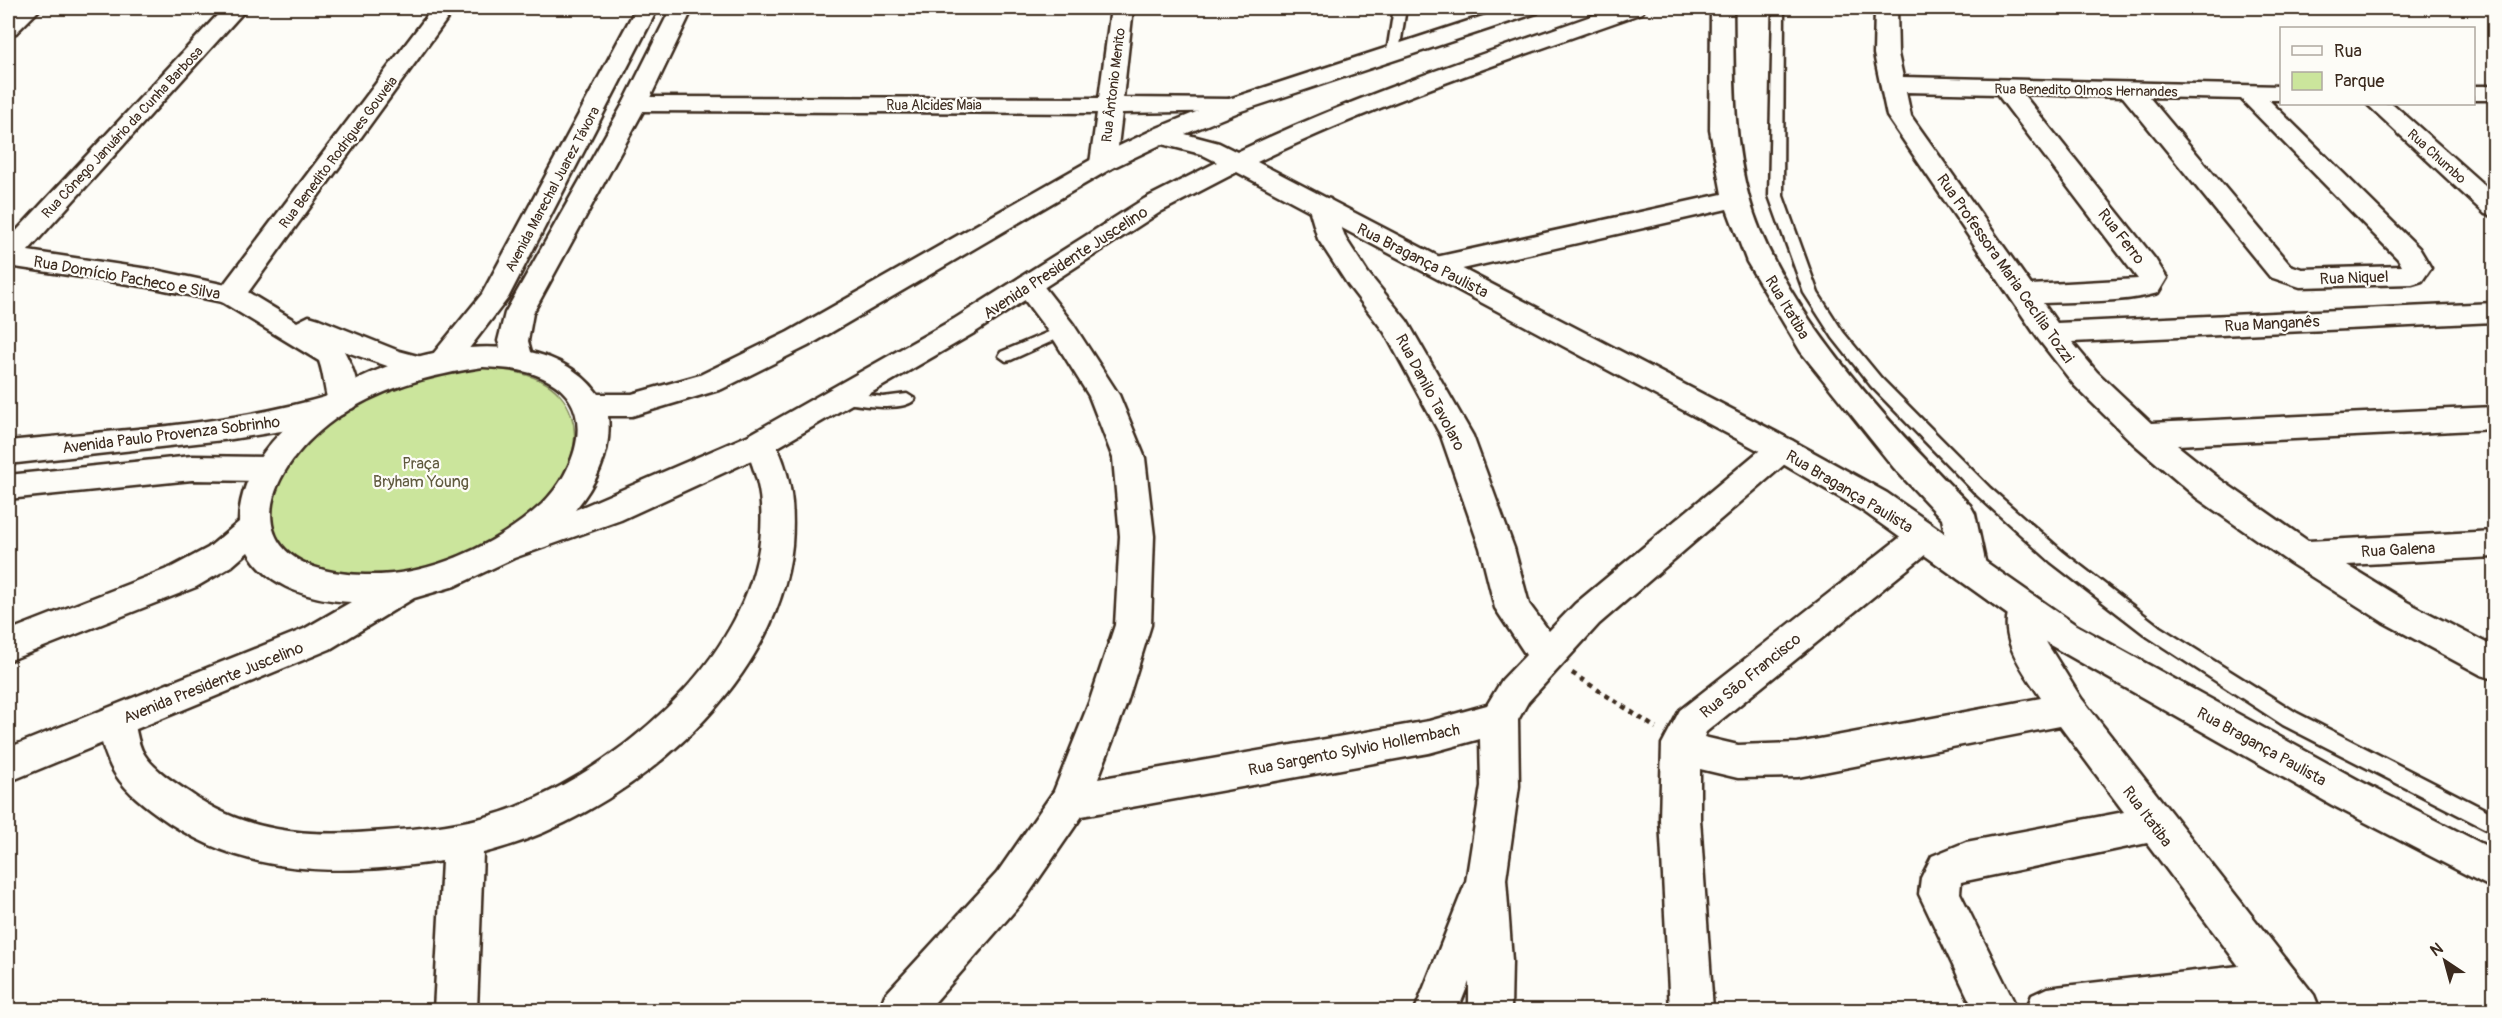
<svg xmlns="http://www.w3.org/2000/svg" width="2502" height="1018" font-family="Pangolin,sans-serif">
  <style>
    .green { fill: #cbe59c; stroke: #83885d; stroke-width: 1.5 }
    .lines { fill: none; stroke-linecap: round; stroke-linejoin: round }
    .service-casing { stroke: #3b2a1e; stroke-width: 5 }
    .minor-casing { stroke: #3b2a1e; stroke-width: 5 }
    .tertiary-casing { stroke: #3b2a1e; stroke-width: 5 }
    .secondary-casing { stroke: #3b2a1e; stroke-width: 5 }
    .primary-casing { stroke: #3b2a1e; stroke-width: 5 }
    .path { stroke: #3b2a1e; stroke-width: 4.5; stroke-dasharray: 5 5; stroke-linecap: butt }
    .service { fill: #fdfcf7; fill-rule: evenodd }
    .minor { fill: #fdfcf7; fill-rule: evenodd }
    .tertiary { fill: #fdfcf7; fill-rule: evenodd }
    .secondary { fill: #fdfcf7; fill-rule: evenodd }
    .primary { fill: #fdfcf7; fill-rule: evenodd }
    .labels { text-anchor: middle; stroke-width: 4.5; stroke-linejoin: round; paint-order: stroke }
    .far-street-label { font-size: 14px; fill: #3b2a1e; stroke: #fdfcf7 }
    .street-label { font-size: 16px; fill: #3b2a1e; stroke: #fdfcf7 }
    .park-label { font-size: 16px; fill: #5f593e; stroke: #fdfcf7 }
  </style>
  <rect width="100%" height="100%" fill="#fdfcf7"/>
  <filter id="ink" filterUnits="userSpaceOnUse"><feTurbulence type="fractalNoise" baseFrequency=".0167" numOctaves="2"/><feDisplacementMap in="SourceGraphic" scale="12" xChannelSelector="R" yChannelSelector="G"/><feConvolveMatrix kernelMatrix="1 2 1 2 8 2 1 2 1" color-interpolation-filters="sRGB"/></filter>
  <g filter="url(#ink)">
    <!-- green -->
    <path class="green" d="M472,367c25,2 47,3 70,14 13,6 25,20 29,33 15,44 -20,84 -52,111 -41,34 -104,54 -157,54 -22,0 -46,-7 -65,-18 -64,-40 -11,-113 34,-146 42,-29 92,-36 141,-48z"/>
    <g class="lines">
      <defs>
        <g id="service">
          <path d="M1394,8h12l-7,44 -6,4 -6,-4z"/>
          <path d="M1773,8h11l-1,188 35,97 25,39 38,46 109,110 73,64 97,75 137,86 197,101v19l-211,-108 -135,-88 -97,-75 -73,-66 -107,-110 -38,-48 -29,-45 -35,-97z"/>
          <path d="M1063,326l5,2 2,3 -2,3 -57,26 -5,1 -7,-5 2,-4z"/>
          <path d="M844,392l39,5 24,-3 8,5c-10,14 -61,6 -76,2l-3,-4 3,-4z"/>
        </g>
        <g id="minor">
          <path d="M17,8h24l-25,25 -8,2v-19z"/>
          <path d="M224,8h23l-229,254 -10,3v-25z"/>
          <path d="M433,8h22l-214,294 -10,2 -10,-2 -4,-7 4,-7z"/>
          <path d="M1111,8h22l-10,90 109,1 9,2 3,5 -3,5 -119,2 -6,50 -4,5 -9,3 -9,-3 -4,-5 7,-50 -462,-2 -9,-2 -3,-5 3,-5 9,-2 464,1z"/>
          <path d="M1711,8h22c1,64 -1,128 16,190 30,109 142,228 221,307l5,9 12,56 -5,9 -12,4 -12,-4 -5,-9 -11,-51 -48,-51 -93,-116 -54,-90 -20,-53 -291,66 -10,-3 -4,-6 4,-6 10,-3 286,-63 -12,-64z"/>
          <path d="M1875,8h22l1,46 5,23 379,9v14h-13l150,148 12,20 -9,13 -10,3 -112,3 -30,-10 -147,-180 -100,-3 132,165 12,19 -9,15c-37,10 -76,8 -115,10l14,20 437,-20v19l-422,20 25,30 54,51 343,-16v22l-317,16 44,35 87,61 186,-10v26l-147,8 60,37 87,45v32l-13,-4 -98,-53 -93,-59 -93,-65 -64,-55 -58,-57 -36,-46 -152,-224 -13,-62zM1906,92l91,2 141,185 -107,6 -120,-169zM2149,97l92,2 157,160 4,7 -100,3 -12,-4z"/>
          <rect x="2474" y="86" width="20" height="14"/>
          <path d="M2367,104h26l101,90v22l-9,-2z"/>
          <path d="M1321,197l9,2 16,40 22,34 39,48 66,115 41,112 15,56 20,27 26,-27 196,-163 11,-4 11,4 5,8 -5,8 -194,167 -71,78 -10,18 1,66 -13,93 6,82 -1,49h-42v-28l-11,28h-43l51,-128 15,-96 -1,-47 -51,14 -347,63 -57,83 -97,111h-49l6,-15 112,-122 57,-82 35,-88 26,-78 5,-89 -7,-78 -24,-62 -36,-58 -39,-52 4,-7 10,-2 10,2 35,45 46,71 26,63 9,78 -3,89 -24,78 -29,76 331,-58 58,-16 15,-25 24,-25 -31,-47 -15,-60 -39,-112 -56,-103 -37,-48 -30,-46 -10,-34 4,-6z"/>
          <path d="M760,432l11,3c20,35 24,70 21,110 -14,146 -174,275 -309,308l-6,157h-43l8,-149c-100,15 -199,17 -284,-46 -18,-13 -37,-28 -47,-48 -8,-18 -16,-39 -7,-56l13,-5 13,5c7,13 6,31 14,43 10,16 31,29 46,39 54,39 116,44 181,39 47,-3 101,-7 145,-25 114,-45 255,-168 245,-302 -1,-21 -9,-42 -17,-62l5,-8z"/>
          <path d="M1924,524l12,4 5,9 -5,9 -230,186 -2,5 34,8 60,-2 243,-45c-19,-29 -47,-63 -28,-98l12,-4 12,4 6,10 -2,24 40,64 233,297 6,15h-47l-5,-6 -53,6h-189l6,-15 15,-7 192,-22 -92,-123 -186,39 -1,11 58,117h-44l-55,-116 2,-16 11,-22 34,-14 158,-30 -64,-86 -262,51 -60,1 -38,-9v50l13,191h-43l-10,-191 2,-75 18,-34 232,-182z"/>
        </g>
        <g id="tertiary">
          <path d="M636,8h22l-150,290 -54,70 -11,3 -10,-3 -3,6 -11,3 -75,-26c9,17 19,39 9,57l-11,3 -11,-3c-7,-13 -6,-31 -12,-47l-97,-59 -67,-14 -147,-22v-18l147,22 76,16 10,2 56,34 12,-6 10,3 80,32 30,8 53,-65z"/>
          <path d="M671,8h22l-46,96 -114,209 -5,28 5,18 -4,7 -11,3 -11,-3 -9,-25 7,-28 118,-209z"/>
        </g>
        <g id="secondary">
          <path d="M332,395l11,3 4,8 -4,8 -43,14 -68,11 -224,25v-23c108,-11 220,-15 324,-46z"/>
          <path d="M192,456l77,1 11,4 5,8 -5,8 -11,4 -77,-1 -184,19v-24z"/>
        </g>
        <path id="primary" d="M1508,8h32l-3,5 -296,98 -56,23 34,9 18,9c122,-58 250,-99 377,-144h31l-3,5c-130,46 -261,89 -385,149l536,279 94,52 189,132 284,156 134,69v39l-162,-84 -282,-160 -187,-134 -92,-54 -534,-285 -75,39 -188,122 -203,118 -150,69 -107,38 -59,28 -41,12 -84,51 -322,133v-34l296,-119 47,-27c-38,-2 -83,-14 -103,-50l-16,14 -36,21 -188,74v-30l164,-64 36,-19 31,-26c0,-134 278,-239 359,-128h34l68,-19 88,-43 306,-174 63,-30 66,-27zM1162,144l39,10 16,8 -73,37 -190,120 -205,116 -174,75c22,-27 37,-59 33,-94h24l90,-27 86,-43 304,-178zM483,367c22,1 46,2 66,14 50,28 26,91 -7,123 -46,42 -114,73 -177,71 -127,-3 -113,-96 -30,-156 44,-31 95,-44 148,-52z"/>
      </defs>
      <!-- service casing -->
      <use href="#service" class="service-casing"/>
      <!-- minor casing -->
      <use href="#minor" class="minor-casing"/>
      <!-- tertiary casing -->
      <use href="#tertiary" class="tertiary-casing"/>
      <!-- secondary casing -->
      <use href="#secondary" class="secondary-casing"/>
      <!-- primary casing -->
      <use href="#primary" class="primary-casing"/>
      <!-- path -->
      <path class="path" d="M1572,673l84,55"/>
      <!-- service -->
      <use href="#service" class="service"/>
      <!-- minor -->
      <use href="#minor" class="minor"/>
      <!-- tertiary -->
      <use href="#tertiary" class="tertiary"/>
      <!-- secondary -->
      <use href="#secondary" class="secondary"/>
      <!-- primary -->
      <use href="#primary" class="primary"/>
    </g>
  </g>
  <g class="labels">
    <!-- far-street labels -->
    <g class="far-street-label">
      <text transform="translate(1113 85) rotate(-83)" y="5">Rua Ântonio Menito</text>
      <text transform="translate(2086 90) rotate(1)" y="5">Rua Benedito Olmos Hernandes</text>
      <text x="934" y="110">Rua Alcides Maia</text>
      <text transform="translate(122 132) rotate(-47)" y="5">Rua Cônego Januário da Cunha Barbosa</text>
      <text transform="translate(338 152) rotate(-53)" y="5">Rua Benedito Rodrigues Gouveia</text>
      <text transform="translate(2437 156) rotate(42)" y="5">Rua Chumbo</text>
      <text transform="translate(552 189) rotate(-62)" y="5">Avenida Marechal Juarez Távora</text>
    </g>
    <!-- street labels -->
    <g class="street-label">
      <text transform="translate(2122 236) rotate(52)" y="6">Rua Ferro</text>
      <text transform="translate(1423 260) rotate(27)" y="6">Rua Bragança Paulista</text>
      <text transform="translate(1065 262) rotate(-33)" y="6">Avenida Presidente Juscelino</text>
      <text transform="translate(2006 268) rotate(55)" y="6">Rua Professora Maria Cecília Tozzi</text>
      <text transform="translate(127 277) rotate(10)" y="6">Rua Domício Pacheco e Silva</text>
      <text transform="translate(2354 277) rotate(-2)" y="6">Rua Niquel</text>
      <text transform="translate(1788 307) rotate(59)" y="6">Rua Itatiba</text>
      <text transform="translate(2272 323) rotate(-3)" y="6">Rua Manganês</text>
      <text transform="translate(1431 392) rotate(62)" y="6">Rua Danilo Tavolaro</text>
      <text transform="translate(171 434) rotate(-7)" y="6">Avenida Paulo Provenza Sobrinho</text>
      <text transform="translate(1850 491) rotate(31)" y="6">Rua Bragança Paulista</text>
      <text transform="translate(2398 549) rotate(-3)" y="6">Rua Galena</text>
      <text transform="translate(1750 675) rotate(-39)" y="6">Rua São Francisco</text>
      <text transform="translate(213 682) rotate(-22)" y="6">Avenida Presidente Juscelino</text>
      <text transform="translate(2262 746) rotate(29)" y="6">Rua Bragança Paulista</text>
      <text transform="translate(1354 749) rotate(-11)" y="6">Rua Sargento Sylvio Hollembach</text>
      <text transform="translate(2148 816) rotate(53)" y="6">Rua Itatiba</text>
    </g>
    <!-- park labels -->
    <g class="park-label">
      <text x="421" y="469">Praça<tspan x="421" dy="18">Bryham Young</tspan></text>
    </g>
  </g>
  <!-- margin -->
  <rect width="2502" height="1018" fill="none" stroke="#fdfcf7" stroke-width="30"/>
  <rect x="15" y="15" width="2472" height="988" fill="none" stroke="#3b2a1e" stroke-width="2" filter="url(#ink)"/>
  <!-- legend -->
  <rect x="2280" y="27" width="195" height="78" fill="#fdfcf7" stroke="#afa8a0" stroke-width="1.5"/>
  <rect x="2292" y="46" width="30" height="9" fill="#fdfcf7" stroke="#afa8a0" stroke-width="1.5"/>
  <text x="2334" y="57" font-size="18" fill="#3b2a1e">Rua</text>
  <rect x="2292" y="72" width="30" height="18" fill="#cbe59c" stroke="#afa8a0" stroke-width="1.5"/>
  <text x="2334" y="87" font-size="18" fill="#3b2a1e">Parque</text>
  <!-- north arrow -->
  <g transform="translate(2445 961) rotate(324)" stroke="#fdfcf7" stroke-width="4.5" paint-order="stroke">
  <path d="M0-4.5L10 22L0 15L-10 22Z" fill="#3b2a1e"/>
  <text y="-9" font-size="16" font-weight="bold" text-anchor="middle" fill="#3b2a1e">N</text>
  </g>
</svg>
